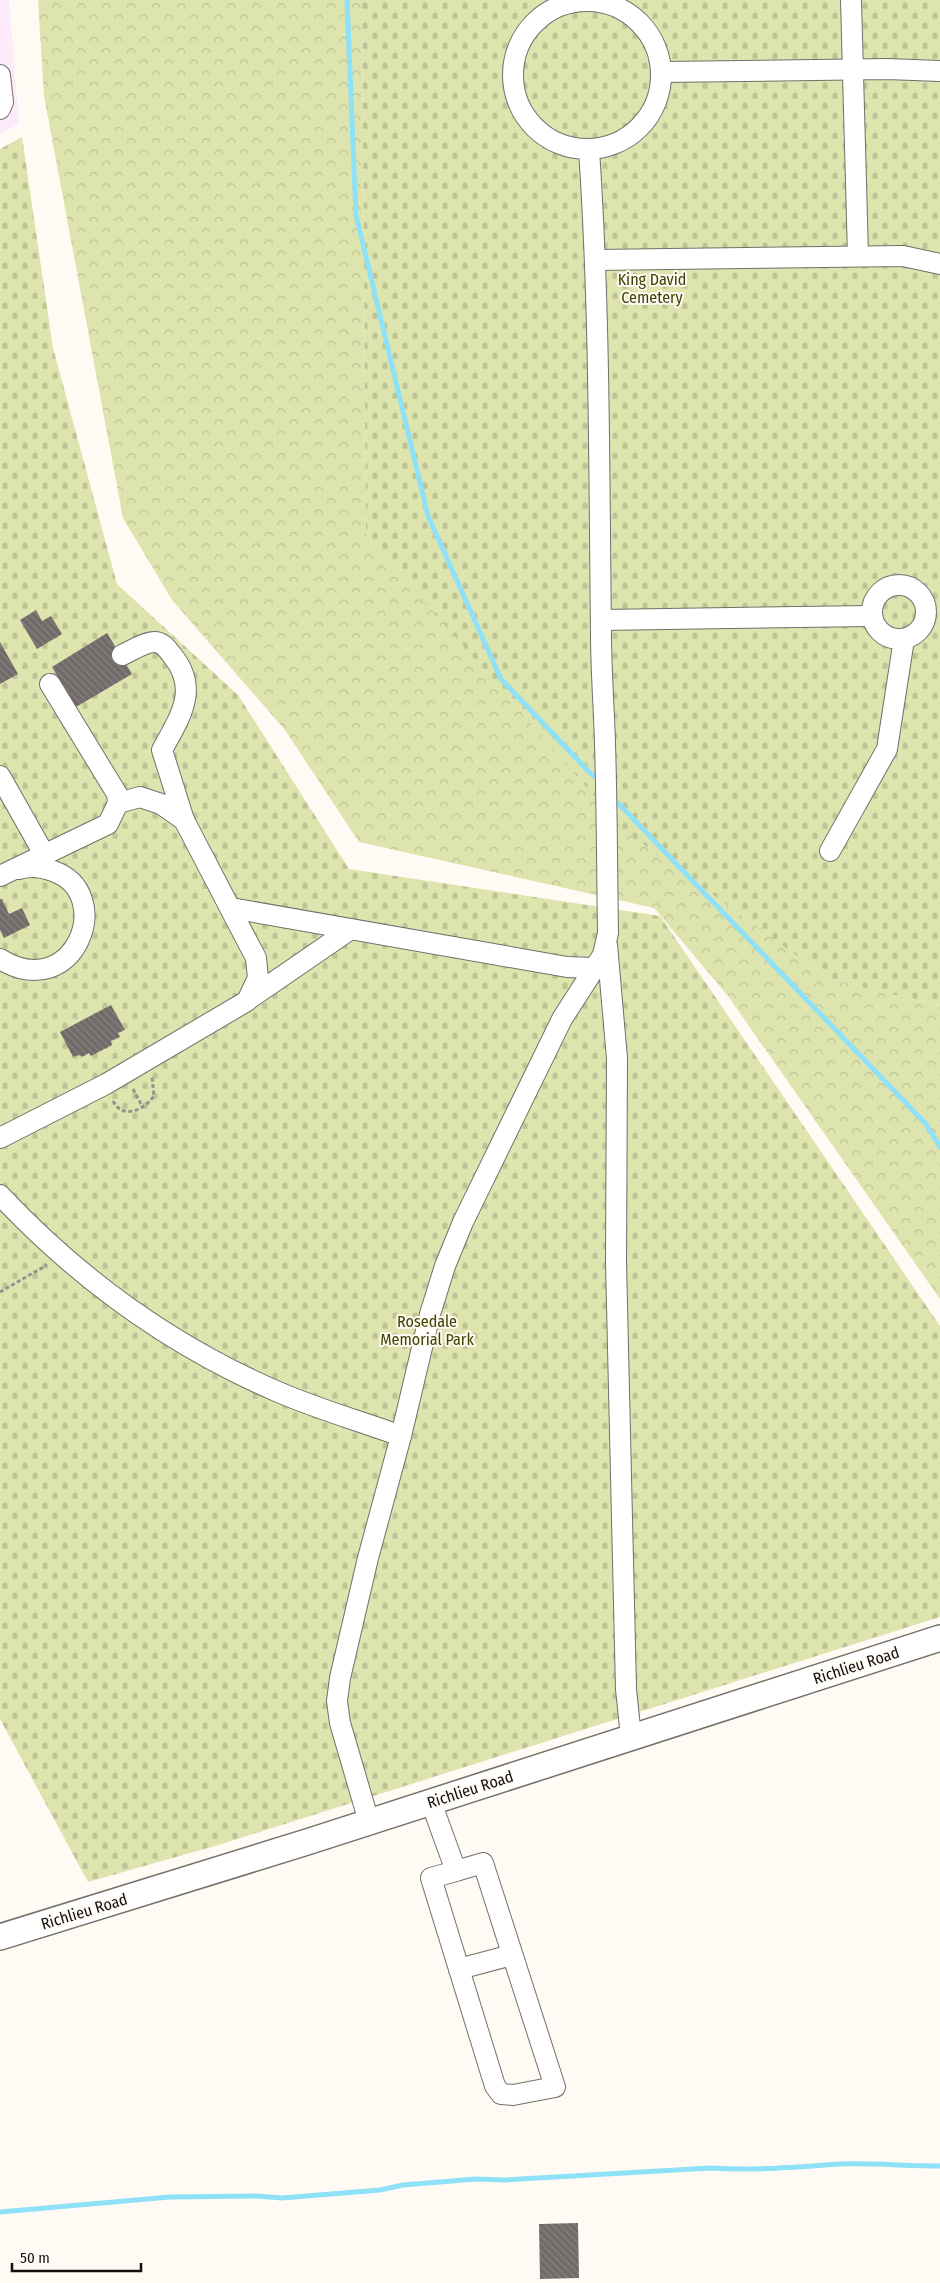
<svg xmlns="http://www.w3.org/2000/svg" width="940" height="2283" font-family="'Fira Sans Condensed',sans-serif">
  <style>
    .commercial { fill: #fdeafa }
    .forest { fill: url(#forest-crowns) }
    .cemetery { fill: url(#cemetery-stones) }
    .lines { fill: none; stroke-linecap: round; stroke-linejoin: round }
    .stream { stroke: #8fe1f8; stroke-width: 5 }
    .building { fill: url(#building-back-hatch) }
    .minor-casing { stroke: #736f69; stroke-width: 22 }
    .major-casing { stroke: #736f69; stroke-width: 28 }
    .path { stroke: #96938e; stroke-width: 3; stroke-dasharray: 4 2.5; stroke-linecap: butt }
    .minor { stroke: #fff; stroke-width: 20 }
    .major { stroke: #fff; stroke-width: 25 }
    .labels { text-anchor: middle; stroke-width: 4; stroke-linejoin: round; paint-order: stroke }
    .park-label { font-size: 16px; fill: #404300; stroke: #fffaf3 }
    .street-label { font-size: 16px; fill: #12100e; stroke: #fffaf3 }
  </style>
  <defs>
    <pattern id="forest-crowns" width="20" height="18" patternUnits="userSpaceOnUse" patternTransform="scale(1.25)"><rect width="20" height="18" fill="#dee4ae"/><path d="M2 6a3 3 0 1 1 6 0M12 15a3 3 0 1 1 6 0" fill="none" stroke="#bdc394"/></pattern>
    <pattern id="cemetery-stones" width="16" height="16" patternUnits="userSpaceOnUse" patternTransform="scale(1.25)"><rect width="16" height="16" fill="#dee4ae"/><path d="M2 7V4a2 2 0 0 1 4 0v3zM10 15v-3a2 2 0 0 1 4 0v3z" fill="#bdc394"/></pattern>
    <pattern id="building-back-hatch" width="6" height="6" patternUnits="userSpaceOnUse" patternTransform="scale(1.25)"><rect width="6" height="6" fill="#716a68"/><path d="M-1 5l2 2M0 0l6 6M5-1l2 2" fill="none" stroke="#868180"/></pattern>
  </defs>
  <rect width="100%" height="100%" fill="#fffaf3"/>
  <!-- commercial -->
  <path class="commercial" d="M0,0h9l10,124 -19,10z"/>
  <!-- forest -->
  <path class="forest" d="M38,0h324l4,535 463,444 111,27v293l-212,-303 -74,-88 -295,-66 -74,-112 -113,-130 -49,-82 -79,-422z"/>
  <!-- cemetery -->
  <g class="cemetery">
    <path d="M362,0h578v1006l-111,-27 -204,-148 -259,-296z"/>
    <path d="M22,137l31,211 64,236 121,111 111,174 311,47 280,410v291l-725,229 -127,36 -88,-163v-1570z"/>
  </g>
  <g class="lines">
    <!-- stream -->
    <g class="stream">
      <path d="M347,0l9,215 72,301 73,163 92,97"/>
      <path d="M618,803l308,321 14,23"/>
      <path d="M0,2212l170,-15 86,-1 26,2 98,-8 23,-5 73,-6 28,1 206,-12c44,3 86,-1 130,-4 33,-1 67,2 100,2"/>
    </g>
  </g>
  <!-- building -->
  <g class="building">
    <path d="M36,610l6,11 9,-5 11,18 -25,15 -17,-29z"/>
    <path d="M107,633l25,41 -56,33 -24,-40z"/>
    <path d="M0,642l18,32 -18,10z"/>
    <path d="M0,899h2l7,15 13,-6 8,17 -26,13 -4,-8z"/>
    <path d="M111,1005l14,25 -7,3 2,4 -9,4 1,4 -21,11 -2,-3 -7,4 -3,-2 -6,2 -13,-25z"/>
    <path d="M578,2223l1,55 -39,1 -1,-55z"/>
  </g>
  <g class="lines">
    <defs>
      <g id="minor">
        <path d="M851,0l7,256"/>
        <circle cx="587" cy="75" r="74"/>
        <path d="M662,72l225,-3 53,2"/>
        <path d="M0,75l3,27 -3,7"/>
        <path d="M595,260l308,-4 37,8"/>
        <circle cx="899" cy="612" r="27"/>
        <path d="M601,620l270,-4"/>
        <path d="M122,655c9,-4 23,-13 32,-13 9,0 13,7 18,13 28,34 8,62 -10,95l22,70"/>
        <path d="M0,776l44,78"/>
        <path d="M830,851l57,-102 17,-110"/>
        <path d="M0,876l108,-52 10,-21 -1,-9 -67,-110"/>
        <path d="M231,908l336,59 28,1"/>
        <path d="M607,945l10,113 -1,204 10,427 5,48"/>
        <path d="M0,959c75,46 117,-66 53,-88 -11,-4 -22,-6 -34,-2"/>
        <path d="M249,999l102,-70"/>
        <path d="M0,1138l106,-54 141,-83 11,-23 -2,-20 -72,-138 -23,-16 -21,-7 -22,6"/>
        <path d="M0,1195c78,83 172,151 276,196 41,18 84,30 125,45"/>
        <path d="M431,1802l25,69 -25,7 64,208 6,8 12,1 42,-8 -72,-224 -27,8"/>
        <path d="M369,1822l-29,-99 -3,-22 3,-23 28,-120 33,-122 29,-122 15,-48 18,-44 99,-203 41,-64 5,-22c-1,-63 -1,-126 -3,-189 -1,-37 -4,-74 -4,-110 -2,-161 -1,-323 -12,-484"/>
        <path d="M459,1969l53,-14"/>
      </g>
      <path id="major" d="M0,1937l307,-95 633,-204"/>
    </defs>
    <!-- minor casing -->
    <use href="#minor" class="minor-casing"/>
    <!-- major casing -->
    <use href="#major" class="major-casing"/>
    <!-- path -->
    <g class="path">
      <path d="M133,1089l10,19"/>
      <path d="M113,1101c10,19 31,9 41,-5l-2,-20"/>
      <path d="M0,1292l47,-27"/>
    </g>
    <!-- minor -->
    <use href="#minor" class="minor"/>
    <!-- major -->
    <use href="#major" class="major"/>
  </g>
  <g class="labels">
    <!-- park labels -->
    <g class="park-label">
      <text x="652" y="285">King David<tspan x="652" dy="18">Cemetery</tspan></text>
      <text x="427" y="1327">Rosedale<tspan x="427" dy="18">Memorial Park</tspan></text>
    </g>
    <!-- street labels -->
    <g class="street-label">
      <text transform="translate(856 1665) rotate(-18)" y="6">Richlieu Road</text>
      <text transform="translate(470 1789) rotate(-18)" y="6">Richlieu Road</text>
      <text transform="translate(84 1911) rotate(-17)" y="6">Richlieu Road</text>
    </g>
  </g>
  <!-- scale -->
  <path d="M12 2263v8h129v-8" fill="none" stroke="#12100e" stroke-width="2.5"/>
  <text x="20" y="2263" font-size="15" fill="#12100e" stroke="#fffaf3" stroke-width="4" paint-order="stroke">50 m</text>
</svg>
